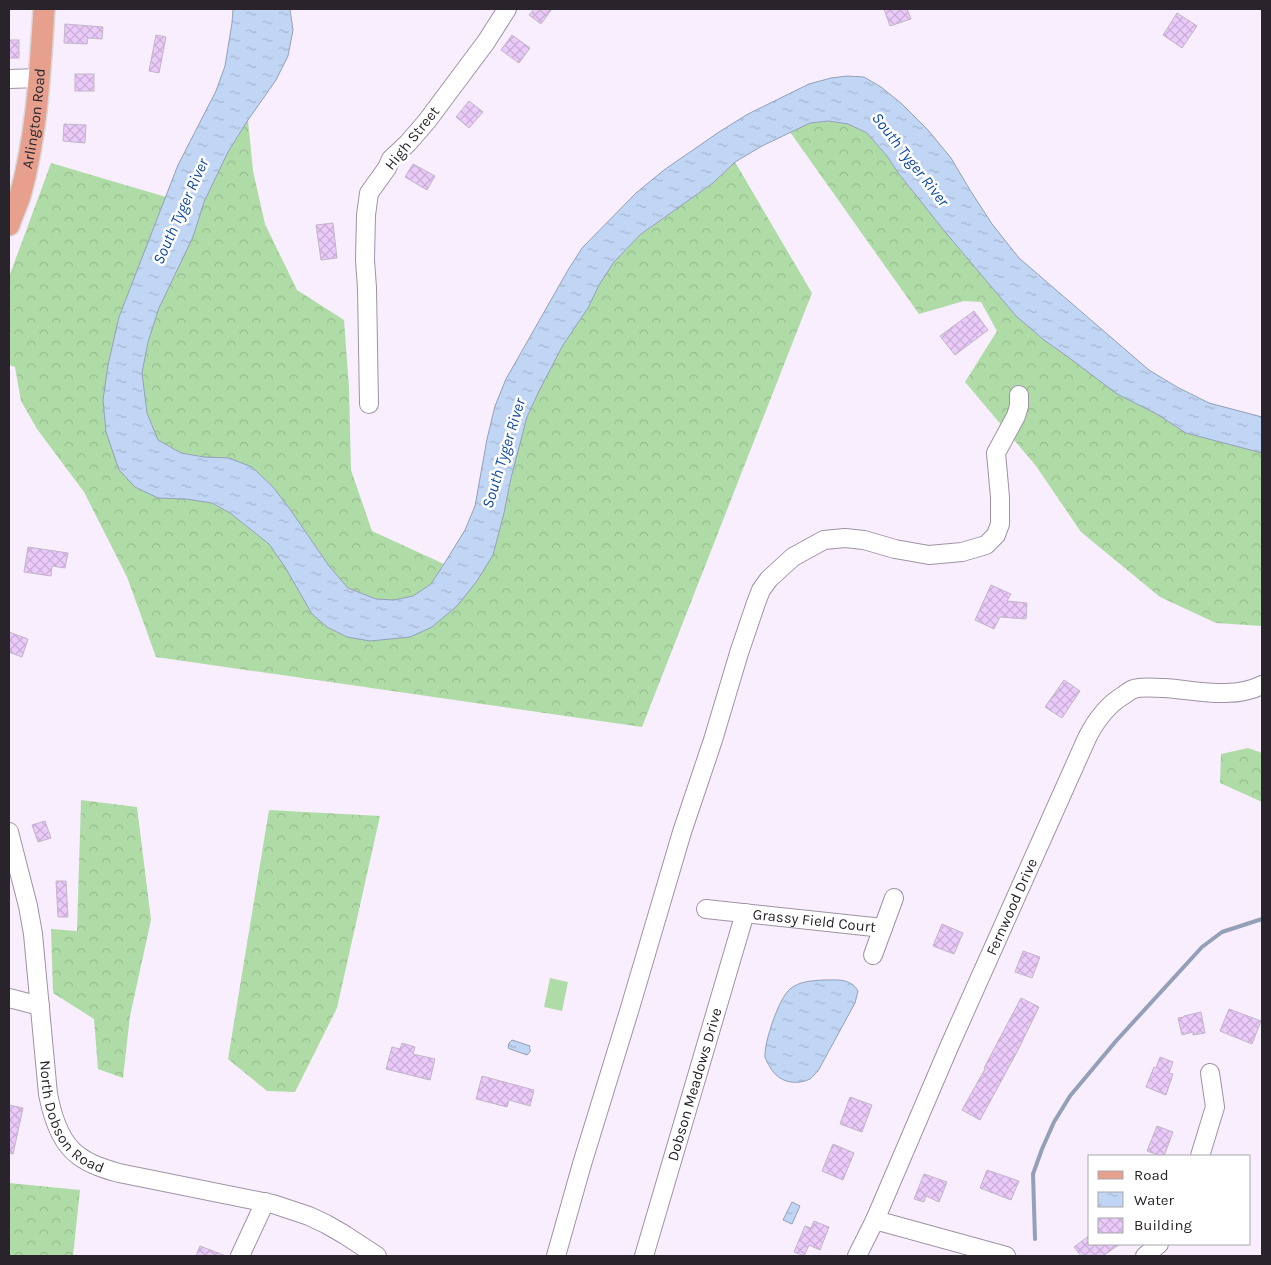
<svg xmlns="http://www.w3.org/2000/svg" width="1271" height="1265" font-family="Karla,sans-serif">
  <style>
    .green { fill: #afdca6 }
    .forest { fill: url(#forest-crowns) }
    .water { fill: url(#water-ripples); stroke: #93a0b8 }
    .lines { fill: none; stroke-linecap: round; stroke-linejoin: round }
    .stream { stroke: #93a0b8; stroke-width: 4 }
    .building { fill: url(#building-cross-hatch); stroke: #c2b5c9 }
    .minor-casing { stroke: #9f92a6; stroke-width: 20 }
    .major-casing { stroke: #d8d8d9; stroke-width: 24 }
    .minor { stroke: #fff; stroke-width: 18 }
    .major { stroke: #e7a08d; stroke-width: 21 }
    .labels { text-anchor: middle; stroke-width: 5; stroke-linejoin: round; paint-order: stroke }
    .street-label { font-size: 15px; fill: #29242c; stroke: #fff }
    .water-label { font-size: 16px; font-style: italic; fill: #124ba1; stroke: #fff }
  </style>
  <defs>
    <pattern id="forest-crowns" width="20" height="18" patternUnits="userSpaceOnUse" patternTransform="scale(1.25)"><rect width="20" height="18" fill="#afdca6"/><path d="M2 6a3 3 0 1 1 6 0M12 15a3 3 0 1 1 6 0" fill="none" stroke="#97bd8f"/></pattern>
    <pattern id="water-ripples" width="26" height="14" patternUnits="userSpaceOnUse" patternTransform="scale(1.25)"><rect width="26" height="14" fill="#c1d5f4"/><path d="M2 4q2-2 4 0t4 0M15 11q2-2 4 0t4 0" fill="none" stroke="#a6b7d1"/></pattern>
    <pattern id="building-cross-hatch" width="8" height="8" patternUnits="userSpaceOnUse" patternTransform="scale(1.25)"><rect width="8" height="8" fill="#eacaf9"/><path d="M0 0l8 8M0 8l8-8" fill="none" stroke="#c9add6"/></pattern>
  </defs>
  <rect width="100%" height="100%" fill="#f9eefe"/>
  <!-- green -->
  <path class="green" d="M550,978l18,4 -6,29 -18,-4z"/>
  <!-- forest -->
  <g class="forest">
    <path d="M248,120l5,51 12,53 32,66 47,30 5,67 2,83 21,61 72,33 -13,20 -18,12 -19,4 -18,-1 -28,-11 -19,-22 -37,-54 -19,-25 -21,-20 -48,-10 -23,-4 -23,-13 -11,-27 -5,-40 6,-31 11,-34 34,-71 11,-35 24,-50z"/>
    <path d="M829,121l20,3 18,9 20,23 12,18 47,59 70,83 28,24 142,93 76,20v173l-46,-3 -56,-26 -79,-65 -45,-66 -71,-84 32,-51 -16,-29 -17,-1 -45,13 -129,-182 20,-9z"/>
    <path d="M735,162l77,131 -170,434 -486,-70 -29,-80 -43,-85 -47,-63 -16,-28 -6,-34 -6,-2v-88l42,-114 115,34 -47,120 -11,48 -5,36 3,31 80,67 26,4 18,10 39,31 16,23 27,47 15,13 20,10 146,-82 11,-42 7,-35 16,-61 13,-28 23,-44 25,-37 11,-23 15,-23 27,-28 72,-51z"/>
    <path d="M1248,748l14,5v49l-42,-19 1,-29z"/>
    <path d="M81,800l56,7 14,113 -21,96 -7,62 -25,-9 -4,-50 -41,-26 -2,-64 26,2z"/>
    <path d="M269,810l111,6 -43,192 -42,84 -28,-1 -39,-32z"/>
    <path d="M9,1183l71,7 -7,66h-64z"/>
  </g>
  <!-- water -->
  <g class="water">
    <path d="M233,9h57l3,21 -5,26 -12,24 -28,40 -20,32 -24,50 -11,35 -34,71 -11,34 -6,31 5,40 11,27 23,13 23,4 25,1 23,9 21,20 19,25 37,54 19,22 28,11 18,1 19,-4 18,-12 13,-20 21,-34 10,-24 12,-67 8,-33 11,-27 62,-109 14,-22 54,-55 28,-23 55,-38 29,-18 61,-30 22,-6 16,-2 17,1 17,10 21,17 26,26 23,28 19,32 22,34 27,34 130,112 28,17 32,16 53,14v36l-76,-20 -31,-20 -38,-19 -49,-37 -24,-17 -28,-24 -70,-83 -47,-59 -12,-18 -20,-23 -19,-9 -19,-3 -19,2 -48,23 -27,16 -22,21 -72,51 -27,28 -15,23 -11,23 -25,37 -23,44 -13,28 -16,61 -7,35 -11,42 -16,26 -20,25 -25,21 -22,10 -40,4 -23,-4 -20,-10 -15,-13 -27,-47 -16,-23 -39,-31 -18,-10 -26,-4 -28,-1 -23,-11 -16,-17 -13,-38 -3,-32 5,-35 11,-48 59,-152 38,-74 9,-25 7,-43z"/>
    <path d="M823,980c14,0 28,-2 35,11l-3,12 -37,68c-3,2 -5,6 -8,8 -15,7 -32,3 -40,-12 -2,-3 -4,-7 -5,-10 -1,-15 14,-59 25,-68 10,-8 21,-8 33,-9z"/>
    <path d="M512,1040l18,6c-2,6 4,2 -3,9l-17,-6 -2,-1 1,-5z"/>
    <path d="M792,1202l8,4 -8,18 -9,-4z"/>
  </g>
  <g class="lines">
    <!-- stream -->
    <path class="stream" d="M1035,1239l-2,-65 9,-25 12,-27 16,-26 46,-55 86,-94 20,-15 40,-13"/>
  </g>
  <!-- building -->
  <g class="building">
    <path d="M534,9h18l-11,15 -12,-9z"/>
    <path d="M884,9h23l4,10 -21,7z"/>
    <path d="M1177,13l20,13 -15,22 -19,-13z"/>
    <path d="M65,24l38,3 -1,12 -14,-1 -1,6 -23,-1z"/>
    <path d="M156,35l10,2 -7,36 -10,-2z"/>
    <path d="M512,35l18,13 -11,15 -18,-13z"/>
    <rect x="9" y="40" width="10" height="18"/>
    <rect x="75" y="74" width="19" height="17"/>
    <path d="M469,101l14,11 -14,16 -13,-11z"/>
    <path d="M64,124l22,1 -1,18 -22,-2z"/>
    <path d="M413,164l22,12 -8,14 -22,-13z"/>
    <path d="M333,223l4,35 -16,2 -5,-35z"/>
    <path d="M974,311l14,19 -33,25 -15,-19z"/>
    <path d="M28,547l40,6 -3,15 -13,-2 -1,10 -27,-4z"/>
    <path d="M991,585l20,9 -4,7 20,2 -1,16 -26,-2 -6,12 -19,-9z"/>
    <path d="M9,632l19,7 -6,18 -13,-5z"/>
    <path d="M1064,680l16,11 -18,27 -17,-11z"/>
    <path d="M45,821l6,17 -13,4 -6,-17z"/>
    <path d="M56,881h10l2,36h-10z"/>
    <path d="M942,924l21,9 -9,21 -21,-8z"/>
    <path d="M1023,951l17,6 -8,21 -17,-6z"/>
    <path d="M1021,998l18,9 -21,43 -38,70 -18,-10 23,-41 -1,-1z"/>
    <path d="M1229,1009l32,12 -9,23 -32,-13z"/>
    <path d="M1201,1012l4,21 -12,2v-3l-11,3 -4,-17 6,-1v-1z"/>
    <path d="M402,1043l13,4 -2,7 22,5 -5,21 -44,-11 6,-22 8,2z"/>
    <path d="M1160,1057l13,5 -4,11 4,1 -7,21 -20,-8 8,-20 2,1z"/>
    <path d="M482,1076l52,14 -4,16 -21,-6 -2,7 -31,-8z"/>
    <path d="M850,1097l22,8 -10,27 -22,-8z"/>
    <path d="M9,1105l14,3 -10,46 -4,-1z"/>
    <path d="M1157,1126l16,6 -9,24h-3l-14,-5z"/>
    <path d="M833,1144l21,9 -11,27 -21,-9z"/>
    <path d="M987,1170l32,11 -8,19 -31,-12z"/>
    <path d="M924,1174l23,8 -8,20 -13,-6 -2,6 -10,-3z"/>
    <path d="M814,1221l15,6 -9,23 -11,-5 -5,11 -10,-4 11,-26 6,2z"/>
    <path d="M1090,1235v9h30l-17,12h-22l-7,-9z"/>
    <path d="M200,1246l26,10h-30z"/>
  </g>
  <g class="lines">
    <defs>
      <g id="minor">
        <path d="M9,79l31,-1"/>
        <path d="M369,404l-2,-116 -2,-28 1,-45 3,-22 18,-25 4,-9 17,-16 19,-22 59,-79 21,-33"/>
        <path id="s1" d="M9,832l19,74 5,28 15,160c4,21 12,49 31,62 12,9 26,13 40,17l154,31 36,12 17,8 19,11 32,21"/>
        <path id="s2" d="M706,909l177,19"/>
        <path d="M873,955l21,-57"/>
        <path d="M9,998l31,8"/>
        <path d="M1200,1156l15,-49 -5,-34"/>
        <path d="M875,1220l131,36"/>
        <path d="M240,1256l25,-54"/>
        <path d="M556,1256l26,-92 48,-156 52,-176 31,-92 26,-87 17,-50 5,-13 8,-11 24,-22 31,-17 21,-2 19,2 31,9 34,6 33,-3 24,-7 10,-10 4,-11v-27l-4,-44 20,-37 3,-10v-11"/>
        <path id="s3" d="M644,1256l101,-343"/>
        <path id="s4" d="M857,1256l18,-36 74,-173 138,-309c9,-18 20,-33 37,-43 3,-2 6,-5 10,-6 8,-3 22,-1 30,-1 32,2 68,12 98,-3"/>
        <path d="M1145,1256l14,-12"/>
      </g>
      <g id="major">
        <path id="s5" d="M9,225c3,-10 8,-20 11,-29 17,-61 20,-124 24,-187"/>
      </g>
    </defs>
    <!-- minor casing -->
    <use href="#minor" class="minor-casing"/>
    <!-- major casing -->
    <use href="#major" class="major-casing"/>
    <!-- minor -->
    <use href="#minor" class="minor"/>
    <!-- major -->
    <use href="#major" class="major"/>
  </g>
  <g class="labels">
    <!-- street labels -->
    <g class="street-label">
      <text dy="5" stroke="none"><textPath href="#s5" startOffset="110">Arlington Road</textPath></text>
      <text transform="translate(412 138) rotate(-51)" y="5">High Street</text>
      <text dy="5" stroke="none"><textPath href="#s4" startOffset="382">Fernwood Drive</textPath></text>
      <text dy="5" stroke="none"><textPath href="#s2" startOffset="109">Grassy Field Court</textPath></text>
      <text dy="5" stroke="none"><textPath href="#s3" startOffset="179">Dobson Meadows Drive</textPath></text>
      <text dy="5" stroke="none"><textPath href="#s1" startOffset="298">North Dobson Road</textPath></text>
    </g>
    <!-- water labels -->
    <g class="water-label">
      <text transform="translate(911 159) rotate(52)" y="6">South Tyger River</text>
      <text transform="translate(180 211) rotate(-66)" y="6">South Tyger River</text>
      <text transform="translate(503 453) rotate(-73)" y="6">South Tyger River</text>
    </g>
  </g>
  <!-- border -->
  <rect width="1271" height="1265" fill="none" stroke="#29242c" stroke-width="20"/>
  <!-- legend -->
  <rect x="1088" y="1155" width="162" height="90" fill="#ffffff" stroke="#a9a7ab"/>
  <rect x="1098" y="1171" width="25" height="8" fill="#e7a08d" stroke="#a9a7ab"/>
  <text x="1134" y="1180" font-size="15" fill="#29242c">Road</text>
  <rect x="1098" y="1192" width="25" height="15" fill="url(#water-ripples)" stroke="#a9a7ab"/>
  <text x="1134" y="1205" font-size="15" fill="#29242c">Water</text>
  <rect x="1098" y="1218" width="25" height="15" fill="url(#building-cross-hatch)" stroke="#a9a7ab"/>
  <text x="1134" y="1230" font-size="15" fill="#29242c">Building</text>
</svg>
